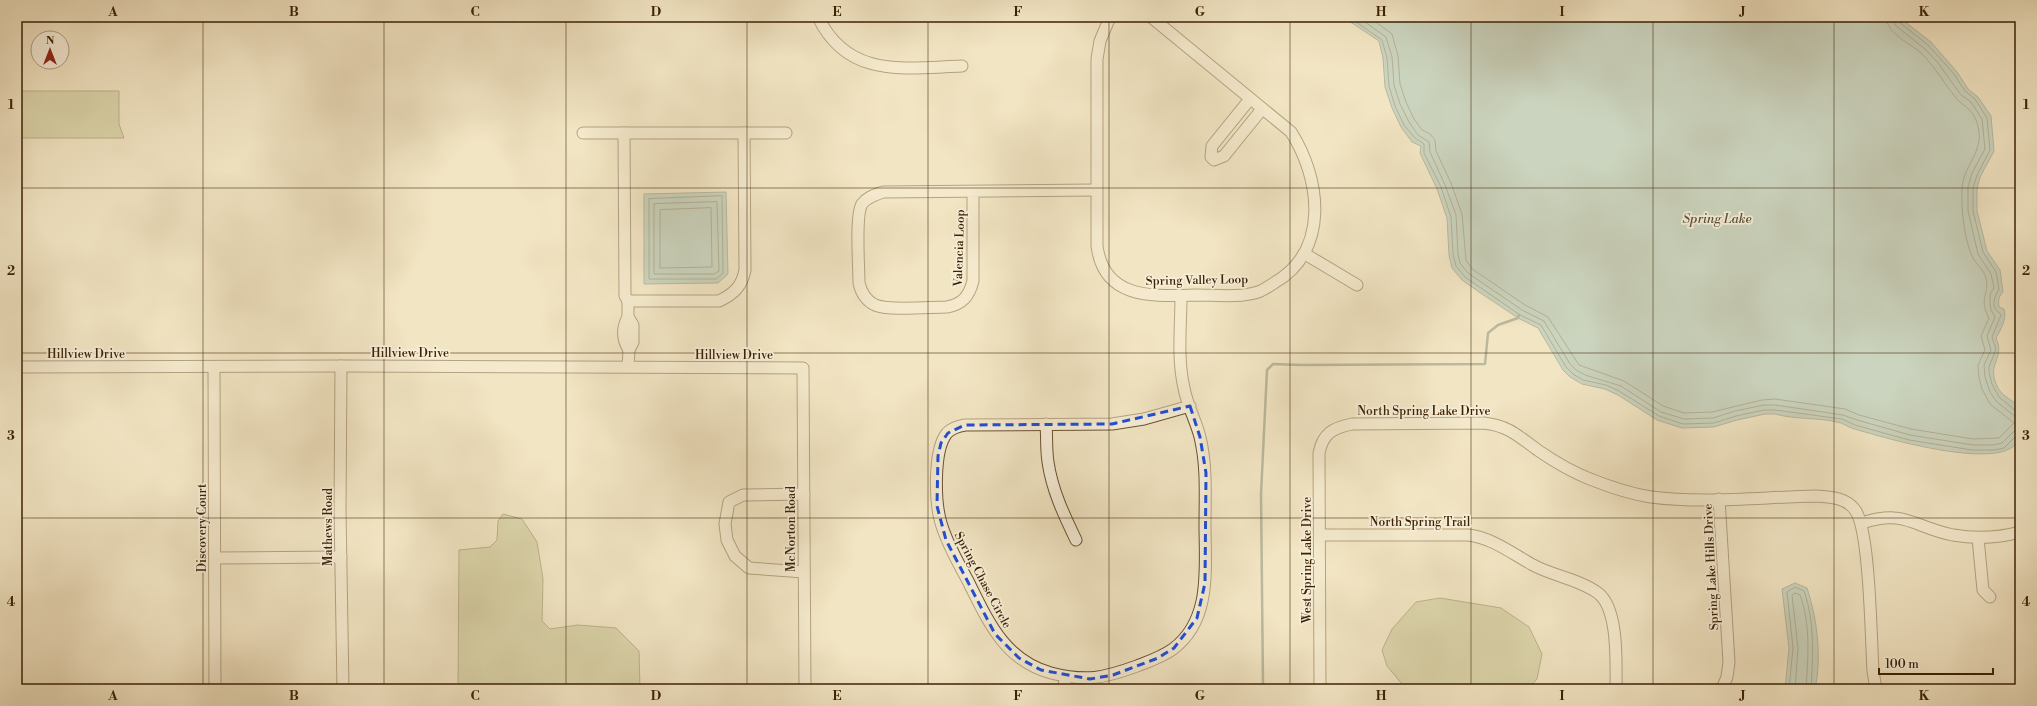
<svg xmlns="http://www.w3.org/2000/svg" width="2037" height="706" font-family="'Libre Bodoni',serif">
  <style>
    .green { fill: #c2c28f; stroke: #7e7249 }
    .water { fill: #9cbfb8; stroke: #758070 }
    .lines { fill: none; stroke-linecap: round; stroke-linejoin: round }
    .shore { stroke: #6c705e; stroke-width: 1 }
    .stream { stroke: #758070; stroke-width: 2.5 }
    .minor-casing { stroke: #695233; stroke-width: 13 }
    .minor { stroke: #f7eed8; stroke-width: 11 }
    .marked { fill: none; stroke: #1d4ed8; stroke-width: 3; stroke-dasharray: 8 5; stroke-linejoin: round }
    .grid { fill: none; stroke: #3b2103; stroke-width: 1; stroke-opacity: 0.55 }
    .labels { text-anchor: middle; stroke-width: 3.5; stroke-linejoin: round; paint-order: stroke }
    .street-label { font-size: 12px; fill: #3b2103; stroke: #f7eed8 }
    .water-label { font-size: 13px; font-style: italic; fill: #585039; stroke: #f7eed8 }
    .neatline { fill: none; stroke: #3b2103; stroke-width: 1.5 }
    .grid-label { font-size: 13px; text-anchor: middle; font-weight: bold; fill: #3b2103 }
  </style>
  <rect width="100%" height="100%" fill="#f2e5c3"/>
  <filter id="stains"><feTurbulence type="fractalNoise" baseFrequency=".005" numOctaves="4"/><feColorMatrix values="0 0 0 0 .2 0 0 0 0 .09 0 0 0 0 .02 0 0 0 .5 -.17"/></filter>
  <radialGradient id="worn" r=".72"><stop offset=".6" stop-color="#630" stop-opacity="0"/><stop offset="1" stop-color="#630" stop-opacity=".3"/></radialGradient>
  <!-- green -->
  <g class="green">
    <path d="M17,91h102v33l5,14h-107z"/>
    <path d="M503,514l19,5 15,23 6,37 -1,42 8,8 28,-4 38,3 23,23 1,38h-182l1,-139 31,-3 7,-7 1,-19z"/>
    <path d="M1440,598l61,10 28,19 13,27 -5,25 -8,9 -123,1 -19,-23 -5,-16 10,-21 24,-27z"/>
  </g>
  <!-- water -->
  <g class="water">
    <path d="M1343,17h556l32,25 26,30 11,17 10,8 13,19 3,35 -14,26 -3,12v22l10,40 13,19 3,22c-4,4 -5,8 -4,15l5,2c3,10 -3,20 -8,29 9,20 -7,23 -1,43 4,12 10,15 20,22 8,6 6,25 4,35 -10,37 -138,-1 -164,-9 -5,-1 -9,-4 -14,-6 -21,-6 -45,-3 -66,-9h-10l-28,6 -23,7 -32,1 -25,-8 -39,-25 -13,-6 -23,-5 -12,-7 -7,-7 -25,-42 -20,-10 -39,-26 -17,-12 -10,-12 -3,-13 -2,-37 -10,-29 -17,-36 1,-7 -9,-4 -11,-15 -9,-19 -7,-21 -2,-29 -4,-17z"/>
    <path d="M726,192l2,82 -10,9 -74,1v-90z"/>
    <path d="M1795,583l12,5c10,30 15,69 8,101h-30l4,-41 -7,-59z"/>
  </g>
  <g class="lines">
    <!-- shore -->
    <g class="shore">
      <path d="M1349,17l33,23 5,18 2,28 6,20 9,19 11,13 9,6v9l17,34 10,30 2,37 3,12 9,11 16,11 39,27 21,10 25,42 7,7 10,6 23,5 13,6 40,25 24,8 31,-1 22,-7 28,-6h11l67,9 13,6 54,15 63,10h22l10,-2 12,-12 4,-1"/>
      <path d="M1358,17l28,20 6,20 2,28 6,19 9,18 9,13 11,7 1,10 15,33 11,30 2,39 2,9 8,10 16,11 38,26 22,11 26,43 6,6 9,5 36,11 40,26 23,7 29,-1 22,-7 29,-6h11l68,10 14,5 53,15 63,10h20l9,-2 11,-11 7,-2"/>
      <path d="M1369,17l23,17 6,22 2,28 6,18 8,17 8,11 8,4 5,6 1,11 15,32 11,31 4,46 6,9 15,10 38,26 23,12 31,48 45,16 39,25 21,7 28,-1 50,-12 13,-1 70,10 14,6 52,14 62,10 26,-1 15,-15 -24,-19 -8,-15 -3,-11 -1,-13 7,-15 -4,-14 8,-18c-11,-20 1,-24 -3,-40 -2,-8 -9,-13 -13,-20 -9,-18 -12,-49 -11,-69 1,-26 26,-38 14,-69 -5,-12 -13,-14 -20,-22 -12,-15 -21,-31 -35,-45 -11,-10 -34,-19 -35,-36"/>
      <path d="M1892,17l3,8 30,24 13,14 23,32 10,7 11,17 3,30 -13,24 -4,14v24l10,43 13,20 3,14 -4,6v10l1,6 4,7 -8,19 4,14 -7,15 1,12 5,15 6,9 17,14 7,2"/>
      <path d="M1897,17l2,5 29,23 26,29 11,17 10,8 12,19 3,32 -13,25 -4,13v23l10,41 13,20 3,17c-3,5 -8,15 -3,21 2,2 4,3 5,5l-9,22 4,12 -7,18v5l3,12 7,13 17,14 4,1"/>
      <path d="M722,196l1,77 -7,6h-67v-80z"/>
      <path d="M717,202l2,69 -5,3h-60v-70z"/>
      <path d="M711,208l1,59 -52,1v-58z"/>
      <path d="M1789,689l4,-41 -6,-56 8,-5 9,4c11,31 9,66 7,98"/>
      <path d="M1795,689l3,-41 -6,-53 3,-2 5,2c11,30 8,63 6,94"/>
    </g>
    <!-- stream -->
    <path class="stream" d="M1254,689l9,-5 -2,-190 6,-124 6,-6 28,1 184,-1 3,-31 10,-8 20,-7 1,-3"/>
    <defs>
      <g id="minor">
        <path d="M818,17c30,62 86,51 144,49"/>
        <path d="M1110,17l-10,24 -3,18v187c7,54 56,50 98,49 20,0 44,3 63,-3 6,-2 11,-6 16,-9 56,-32 47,-104 17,-151l-140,-115"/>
        <path d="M1250,99l-38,47 -1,11 3,3 10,-4 38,-47"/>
        <path d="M583,133h203"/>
        <path d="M624,133l1,163 3,5"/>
        <path d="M973,192v89c-4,15 -10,23 -26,26 -17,0 -59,4 -72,-2 -10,-5 -14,-13 -16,-22 0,-16 -4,-68 3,-79 5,-7 13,-9 21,-12l213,-2"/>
        <path d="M1305,254l52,31"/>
        <path d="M1181,296c0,30 -4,62 3,92 3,17 12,33 16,49 7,29 5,59 5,88 0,43 7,95 -32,124 -11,8 -23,12 -36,17 -33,12 -51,16 -86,7 -47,-13 -63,-52 -83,-92 -10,-19 -21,-37 -27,-58 -6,-20 -8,-73 6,-90 5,-5 12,-7 18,-8l147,-1 32,-5 46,-13"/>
        <path d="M628,317c-6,11 -6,22 1,33"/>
        <path d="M341,366l-1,144 3,179"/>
        <path d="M17,367l329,-1 457,2 2,321"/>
        <path d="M214,367l1,322"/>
        <path d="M628,367l1,-17 4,-8v-17l-5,-8v-16h91c15,-7 23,-15 26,-31l-1,-137"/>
        <path d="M1046,424c1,13 0,25 2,38 4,28 16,53 28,78"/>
        <path d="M804,494l-61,1 -14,7 -4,22 2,16 8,16 14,12 55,4"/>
        <path d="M1719,499l10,163 -2,15 -5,12"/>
        <path d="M1862,523c44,-14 51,4 91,12 23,4 45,3 67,-3"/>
        <path d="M1320,535h148c25,3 43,18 65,30 20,11 46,14 65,28 21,16 18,71 18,96"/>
        <path d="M1978,538l5,52 7,7"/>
        <path d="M215,558l126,-1"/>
        <path d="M1063,689l3,-12"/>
        <path d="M1320,689l-1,-236c4,-20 14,-25 33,-29l132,-1c26,3 35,14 55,28 16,11 33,21 51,28 20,8 41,15 61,18 54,7 111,0 165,-1 13,1 30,1 39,14 15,19 16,131 18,161l3,18"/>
      </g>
    </defs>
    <!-- minor casing -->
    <use href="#minor" class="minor-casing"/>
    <!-- minor -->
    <use href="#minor" class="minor"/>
  </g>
  <!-- marked area -->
  <path d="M0 0H2037V706H0ZM1190,406l10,31 6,36 -1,110 -8,35 -23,30 -16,10 -45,17 -23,4 -49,-9 -22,-12 -24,-24 -49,-94 -9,-34 1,-50 3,-13 7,-10 17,-8 147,-1z" fill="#f2e5c3" fill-opacity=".55" fill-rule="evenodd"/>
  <path class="marked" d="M1190,406l10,31 6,36 -1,110 -8,35 -23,30 -16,10 -45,17 -23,4 -49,-9 -22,-12 -24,-24 -49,-94 -9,-34 1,-50 3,-13 7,-10 17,-8 147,-1z"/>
  <!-- grid -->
  <path class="grid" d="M203,17v672M384,17v672M566,17v672M747,17v672M928,17v672M1109,17v672M1290,17v672M1471,17v672M1653,17v672M1834,17v672M17,188h2003M17,353h2003M17,518h2003"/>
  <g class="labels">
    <!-- street labels -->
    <g class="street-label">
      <text transform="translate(959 248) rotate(-88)" y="4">Valencia Loop</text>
      <text transform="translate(1197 280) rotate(-1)" y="4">Spring Valley Loop</text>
      <text x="410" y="357">Hillview Drive</text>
      <text x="86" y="358">Hillview Drive</text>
      <text x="734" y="359">Hillview Drive</text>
      <text x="1424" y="415">North Spring Lake Drive</text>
      <text x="1420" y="526">North Spring Trail</text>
      <text transform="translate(328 527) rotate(-90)" y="4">Mathews Road</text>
      <text transform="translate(202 528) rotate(-90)" y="4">Discovery Court</text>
      <text transform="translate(791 529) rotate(-90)" y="4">McNorton Road</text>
      <text transform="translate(1307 560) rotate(-90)" y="4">West Spring Lake Drive</text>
      <text transform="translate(1711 567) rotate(-93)" y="4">Spring Lake Hills Drive</text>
      <text transform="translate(983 580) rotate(62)" y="4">Spring Chase Circle</text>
    </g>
    <!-- water labels -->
    <g class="water-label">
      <text x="1717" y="223">Spring Lake</text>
    </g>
  </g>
  <!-- margin -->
  <rect width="2037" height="706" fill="none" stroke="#f2e5c3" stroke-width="44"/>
  <!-- north arrow -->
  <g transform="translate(50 50)"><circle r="19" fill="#f7eed8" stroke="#ac9c83"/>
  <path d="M0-3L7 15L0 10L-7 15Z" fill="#8f2418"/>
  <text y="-6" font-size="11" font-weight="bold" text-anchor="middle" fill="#3b2103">N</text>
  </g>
  <!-- scale -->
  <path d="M1879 668v6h114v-6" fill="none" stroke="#3b2103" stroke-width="2"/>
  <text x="1885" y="668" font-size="12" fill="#3b2103" stroke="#f7eed8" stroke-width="3" paint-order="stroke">100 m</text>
  <rect x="22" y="22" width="1993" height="662" class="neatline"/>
  <g class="grid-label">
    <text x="113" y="16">A</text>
    <text x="294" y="16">B</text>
    <text x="475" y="16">C</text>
    <text x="656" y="16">D</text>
    <text x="837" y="16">E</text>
    <text x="1018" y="16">F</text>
    <text x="1200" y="16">G</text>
    <text x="1381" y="16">H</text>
    <text x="1562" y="16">I</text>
    <text x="1743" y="16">J</text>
    <text x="1924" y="16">K</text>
    <text x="11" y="109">1</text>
    <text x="2026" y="109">1</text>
    <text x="11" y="275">2</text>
    <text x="2026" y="275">2</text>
    <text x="11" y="440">3</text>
    <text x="2026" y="440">3</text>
    <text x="11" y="606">4</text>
    <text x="2026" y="606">4</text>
    <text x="113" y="700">A</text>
    <text x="294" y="700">B</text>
    <text x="475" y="700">C</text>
    <text x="656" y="700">D</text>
    <text x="837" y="700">E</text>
    <text x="1018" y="700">F</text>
    <text x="1200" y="700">G</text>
    <text x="1381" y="700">H</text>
    <text x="1562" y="700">I</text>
    <text x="1743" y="700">J</text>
    <text x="1924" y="700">K</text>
  </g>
  <rect width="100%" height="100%" filter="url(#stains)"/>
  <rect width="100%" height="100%" fill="url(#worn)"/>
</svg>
